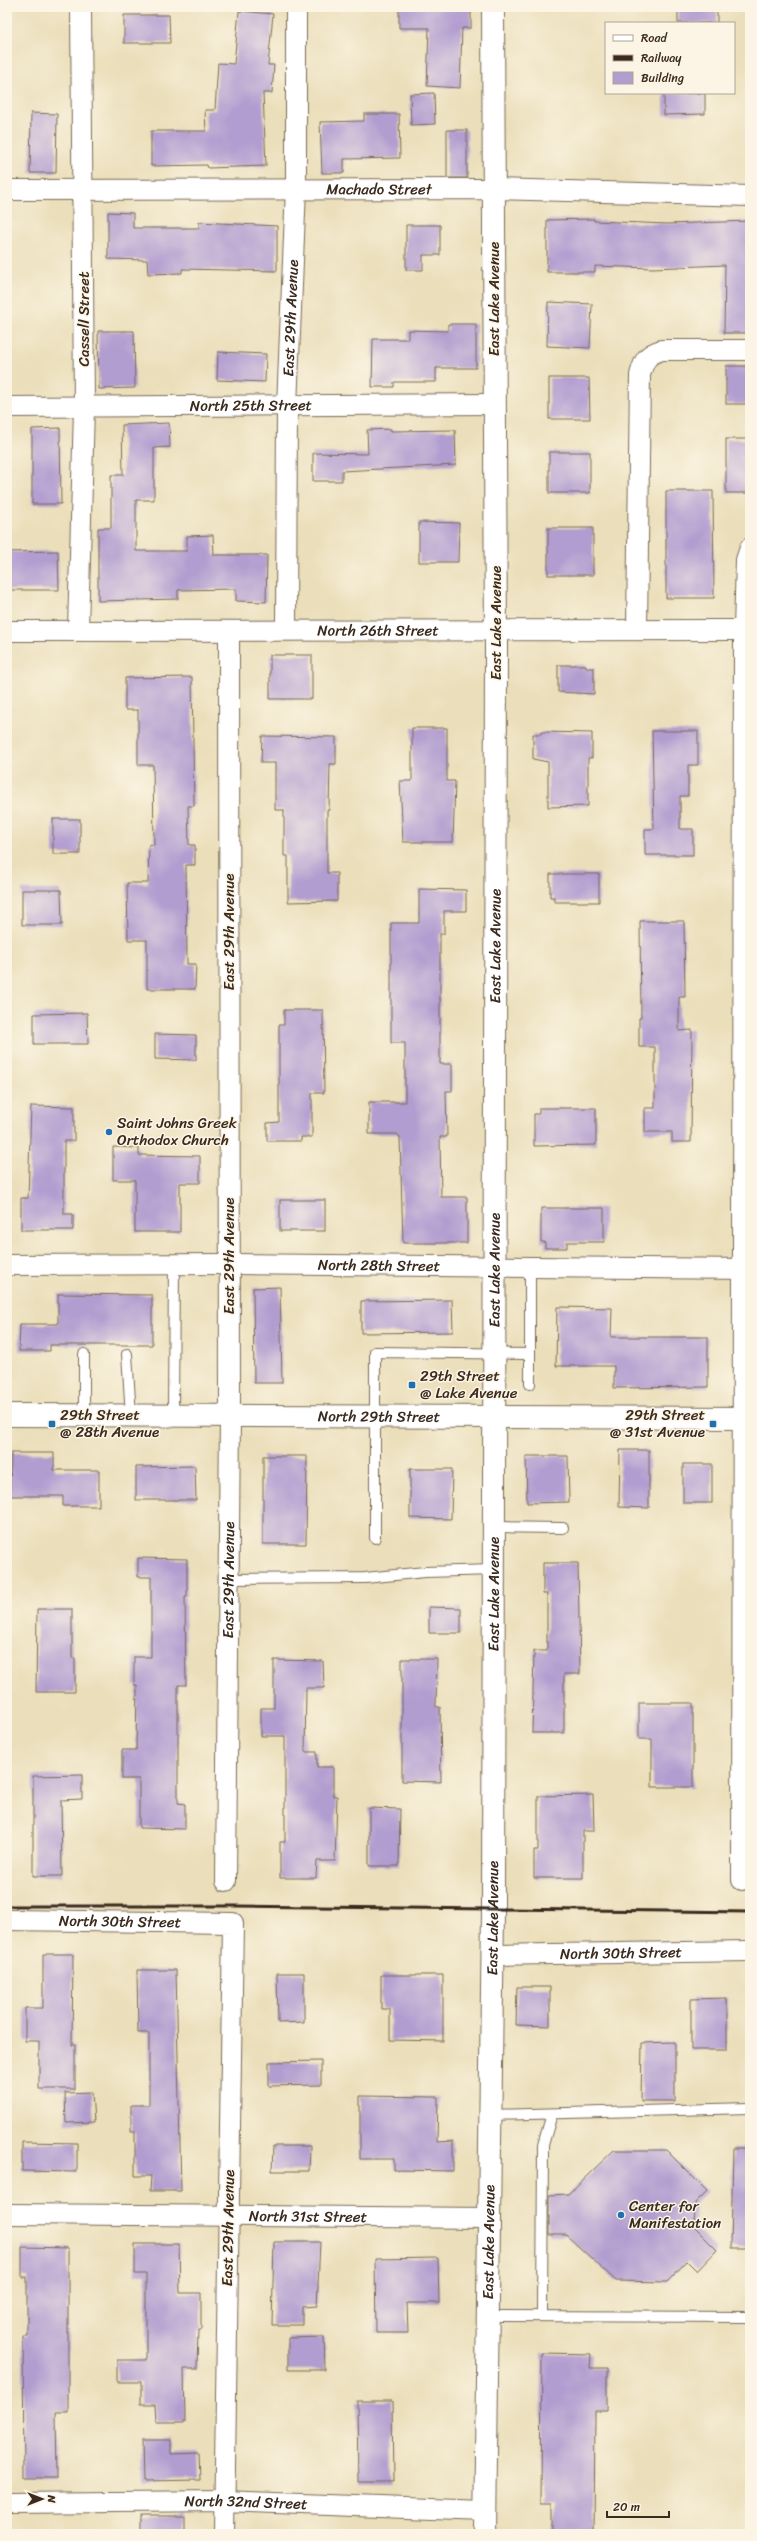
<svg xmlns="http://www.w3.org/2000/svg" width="757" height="2541" font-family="Sriracha,sans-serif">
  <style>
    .building { fill: #b29dd0 }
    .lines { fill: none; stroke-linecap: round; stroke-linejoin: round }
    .lane-casing { stroke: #796955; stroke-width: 12 }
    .street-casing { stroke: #796955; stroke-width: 22 }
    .secondary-casing { stroke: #796955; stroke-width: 24 }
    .lane { stroke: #fff; stroke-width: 10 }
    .street { stroke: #fff; stroke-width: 20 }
    .secondary { stroke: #fff; stroke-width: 22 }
    .rail { stroke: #3b2a1e; stroke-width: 3 }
    .poi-dot { fill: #1f6fb2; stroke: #fcf5e5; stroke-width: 1.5 }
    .labels { text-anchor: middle; stroke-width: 3; stroke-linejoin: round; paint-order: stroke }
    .street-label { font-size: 15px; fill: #3b2a1e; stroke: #fcf5e5 }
    .poi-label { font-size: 15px; fill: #3b2a1e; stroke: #fcf5e5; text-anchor: start }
  </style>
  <rect width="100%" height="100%" fill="#fcf5e5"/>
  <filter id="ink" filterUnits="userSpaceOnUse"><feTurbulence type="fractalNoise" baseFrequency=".025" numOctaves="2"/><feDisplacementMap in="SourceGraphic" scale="8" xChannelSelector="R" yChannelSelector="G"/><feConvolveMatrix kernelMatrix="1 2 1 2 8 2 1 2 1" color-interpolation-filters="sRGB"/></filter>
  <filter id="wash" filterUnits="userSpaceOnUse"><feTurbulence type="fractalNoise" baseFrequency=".012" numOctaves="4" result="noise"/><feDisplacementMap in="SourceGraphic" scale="16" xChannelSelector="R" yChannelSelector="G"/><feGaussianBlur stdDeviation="0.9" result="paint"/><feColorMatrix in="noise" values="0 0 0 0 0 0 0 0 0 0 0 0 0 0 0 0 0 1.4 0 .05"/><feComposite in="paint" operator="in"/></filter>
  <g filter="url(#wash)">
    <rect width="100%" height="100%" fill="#ebdfbb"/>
    <g id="blocks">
      <!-- building -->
      <g class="building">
        <path d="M399,7h72v21h-9l-2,60 -33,-2 2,-58h-30z"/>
        <rect x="678" y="7" width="39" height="16"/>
        <path d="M239,11l34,3 -5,51h6l-2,28h-9l3,73 -58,2 -1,-3 -56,1v-35h55l-1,-21h10l3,-47 16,1z"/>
        <path d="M124,15h45l1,28h-46z"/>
        <path d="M434,93l1,31 -24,1 -1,-31z"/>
        <path d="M664,93h41v21l-41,1z"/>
        <path d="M31,113l26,1 -1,59h-26z"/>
        <path d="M364,114h35l1,44 -56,1v14h-22l-2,-51 44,-1z"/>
        <rect x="447" y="130" width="20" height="48"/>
        <path d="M108,212l25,1v15h66v-6l78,4v45l-95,-2v4l-34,1 -1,-14 -39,-1z"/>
        <path d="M594,219v2l73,3 83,-3v112h-26l1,-68 -72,3 -58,-2v6h-48v-52z"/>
        <path d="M406,225h34v30h-17v15h-17z"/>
        <path d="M548,302l44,2 -2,44 -43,-2z"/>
        <path d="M448,324h28v44h-40v14h-42v5h-22l1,-48h35v-9l40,1z"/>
        <path d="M98,331h36l1,57 -36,1z"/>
        <path d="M218,352l48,2 -1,28 -48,-2z"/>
        <rect x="726" y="366" width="24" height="38"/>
        <path d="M549,378h40l1,41h-41z"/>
        <path d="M169,423l1,24 -16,1v52h-18v51h51v-15l26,-1 1,20h53l-1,47 -30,-1v-12l-58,1v9l-80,2v-73h13v-53h12l-1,-50z"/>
        <path d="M60,428l1,76h-29v-75z"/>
        <path d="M391,429v2l64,-1 1,35 -114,6v10h-29v-28l55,1 -1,-24z"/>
        <rect x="726" y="439" width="24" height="54"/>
        <rect x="549" y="452" width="41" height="41"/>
        <path d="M666,491h47l1,107h-48z"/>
        <path d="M419,522l40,1 -1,39h-39z"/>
        <rect x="548" y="528" width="45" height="47"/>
        <path d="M58,551l1,39h-52v-38z"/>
        <rect x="270" y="655" width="42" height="44"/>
        <path d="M558,665h28v3h8v26l-36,-2z"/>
        <path d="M192,677l2,129h-6l1,39h6v20h-9l1,99h9l-1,25h-48v-49h-19l-1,-57h21l1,-39 5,1 -1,-80h-15v-55h-13v-32z"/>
        <path d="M412,728h35v53h8l-2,61h-50l-3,-61h12z"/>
        <path d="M652,731h46v34h-10v31h-8v33h13v26h-48v-26h9z"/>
        <path d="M541,732l51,1v25h-4v48l-40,1v-45l-15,-3v-25h8z"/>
        <path d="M262,736l74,1v27h-6l-1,46h-2v63h10v28l-49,1v-46h-4v-46h-9v-47h-14z"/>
        <rect x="53" y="819" width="27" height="35"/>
        <path d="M550,874h49v28h-45v-5h-4z"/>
        <path d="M419,889l47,1v21h-22v23h-4v130h12v27h-6l1,46h-7l1,60h26v46h-64l-3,-106 -3,-3h-28v-32h36v-59h-14v-120h28z"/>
        <path d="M22,890h39l1,35h-40z"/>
        <path d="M640,921h44l1,76h-6v34l13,-1 -1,112h-19v-10h-27v-24h10v-61h-16v-29h2z"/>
        <path d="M284,1010h39l1,83h-12v44h-11v4h-34v-18l12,-1v-97h5z"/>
        <path d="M87,1013l1,31h-54v-30z"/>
        <path d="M155,1034l41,1v25l-41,-1z"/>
        <path d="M31,1106l43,1v34h-10v73h9v16h-52v-32h7z"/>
        <path d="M539,1108h57v37l-62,1v-32h5z"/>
        <path d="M113,1147l26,1v7l61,1v27h-20v49h-45v-52h-22z"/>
        <rect x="280" y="1200" width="45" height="31"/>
        <path d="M541,1208h63v34h-37v6h-22v-6h-4z"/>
        <path d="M280,1287l2,96h-28l-1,-95z"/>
        <path d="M58,1294l94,1v50h-102v6h-31l1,-27h38z"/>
        <path d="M452,1300l1,32 -92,1v-32z"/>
        <path d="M557,1307l55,1 -1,29h97v50l-94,1v-22h-58z"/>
        <path d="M620,1450h29v58l-30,-1z"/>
        <path d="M11,1453h43v17h45v36h-36v-10h-53z"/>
        <path d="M263,1456h44l-1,88h-43z"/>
        <path d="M526,1456h42l1,46 -42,1z"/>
        <rect x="683" y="1464" width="29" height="39"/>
        <path d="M195,1466l1,34h-60v-33z"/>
        <path d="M410,1469h42l-1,50 -41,-1z"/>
        <path d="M138,1558l49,1v37h-2l1,89h-8v118l7,1v25l-46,-1v-49h-17v-29h14l1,-65h-3v-28h17v-80h-13z"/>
        <path d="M543,1563h35l2,111h-16v59h-32l2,-82h13v-57h-4z"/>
        <path d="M429,1607l32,1v25h-32z"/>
        <path d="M37,1609h35v49h3v34h-39z"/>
        <path d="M402,1659h35l-1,48h4l1,75 -39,-1z"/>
        <path d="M274,1660l49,1 1,27h-18l-1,64h12v15h16v29h4l-1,35 -1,30h-18l-1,17h-36v-36h5v-106h-24v-28h13z"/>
        <path d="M639,1703h54v84h-41v-48h-13z"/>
        <path d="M82,1775v24l-21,1 1,76h-29v-100z"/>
        <path d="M593,1795l1,36h-11v47h-49v-28h4v-54z"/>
        <path d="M369,1808l31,1 -1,57h-30z"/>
        <path d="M43,1954h30l-1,91h3v44h-36v-48h-14v-33h18z"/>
        <path d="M137,1970h39l5,221h-31l1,-15h-16v-44h-4v-27h18v-72h-11z"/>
        <path d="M277,1973h27v49l-26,1z"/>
        <path d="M381,1975h62v66l-53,-1v-31h-9z"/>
        <path d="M517,1987h33v39l-34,-1z"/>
        <path d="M727,1998v52h-36v-51z"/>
        <path d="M675,2042v59h-34l1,-58z"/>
        <path d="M321,2061v24l-52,1v-24z"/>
        <path d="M92,2092l2,30 -28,1 -1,-30z"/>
        <path d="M360,2096l78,1 -1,45 16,-1v30l-59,-1v-11h-34z"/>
        <path d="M22,2142l55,1v29l-55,-1z"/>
        <path d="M273,2146h37l-1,25h-37z"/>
        <path d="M733,2148h17v100h-19z"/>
        <path d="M614,2150h52l41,41 -12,12 -1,24 23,23 -20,21 -10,-10 -20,21 -51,-1 -50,-46h-17v-40l19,-1z"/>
        <path d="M274,2242h46l-3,64 -15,1v18h-30z"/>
        <path d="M135,2244h44l1,49h21v37h-3l-1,39h-13l1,53h-29l-1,-18h-14v-22h-24v-22h29v-86h-11z"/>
        <path d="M22,2247l46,1v164h-12l1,66h-33l-1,-142h4v-59h-5z"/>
        <path d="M438,2258l1,45h-32l1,30h-32l-1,-74z"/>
        <path d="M324,2337l1,33h-37v-32z"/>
        <path d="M542,2353l49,1 -1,14h17v43h-12l-1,123h-42v-31h-11z"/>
        <path d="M357,2401h35l1,81h-35z"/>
        <path d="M142,2440h29v14l28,-1 1,27 -57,1z"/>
        <rect x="141" y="2516" width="43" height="18"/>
      </g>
    </g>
  </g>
  <g filter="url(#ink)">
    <use href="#blocks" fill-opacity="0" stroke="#796955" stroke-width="1"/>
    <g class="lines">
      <defs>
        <g id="lane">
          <path d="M127,1354l4,62"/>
          <path d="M530,1354v30"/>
          <path d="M84,1416v-62"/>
          <path d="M173,1416l1,-152"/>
          <path d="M494,1527l69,1"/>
          <path d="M375,1538v-186l155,2v-87"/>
          <path d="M229,1579l136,-1 60,-6 69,-2"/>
          <path d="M490,2115l260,-7"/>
          <path d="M488,2316l262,1"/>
          <path d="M542,2316l1,-171 9,-31"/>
        </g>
        <g id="street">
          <path id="s1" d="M7,190l487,-1 256,7"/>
          <path id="s2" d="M7,407l488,-3"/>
          <path d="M78,630l6,-222 -3,-401"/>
          <path id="s3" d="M286,630l1,-224 9,-218v-181"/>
          <path d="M637,630l3,-255c4,-15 7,-21 22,-25h88"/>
          <path id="s4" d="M7,631l743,-1"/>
          <path id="s5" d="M7,1265l222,-1 521,5"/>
          <path d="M742,1880l2,-1250 2,-70 4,-12"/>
          <path id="s6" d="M226,1881l4,-464 -1,-786"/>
          <path id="s7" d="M7,1920l226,3 -9,611"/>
          <path id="s8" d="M492,1955l258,-4"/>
          <path id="s9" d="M7,2214l482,4"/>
          <path id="s10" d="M7,2503l218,-2 260,10"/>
        </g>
        <g id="secondary">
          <path id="s11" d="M7,1415l743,3"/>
          <path id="s12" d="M485,2534l8,-624 3,-1261 -3,-642"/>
        </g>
      </defs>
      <!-- lane casing -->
      <use href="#lane" class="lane-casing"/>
      <!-- street casing -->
      <use href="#street" class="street-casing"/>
      <!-- secondary casing -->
      <use href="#secondary" class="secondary-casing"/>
      <!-- lane -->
      <use href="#lane" class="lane"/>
      <!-- street -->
      <use href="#street" class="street"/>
      <!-- secondary -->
      <use href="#secondary" class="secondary"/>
      <!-- rail -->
      <path class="rail" d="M7,1906h231l512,6"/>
    </g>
  </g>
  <!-- markers -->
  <g class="poi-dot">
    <circle cx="109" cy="1132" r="4"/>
    <rect x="408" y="1381" width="8" height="8" rx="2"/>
    <rect x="48" y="1420" width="8" height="8" rx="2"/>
    <rect x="709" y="1420" width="8" height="8" rx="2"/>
    <circle cx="621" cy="2215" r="4"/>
  </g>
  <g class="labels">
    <!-- street labels -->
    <g class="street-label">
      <text dy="5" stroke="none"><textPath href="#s1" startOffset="372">Machado Street</textPath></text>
      <text transform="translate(494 299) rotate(-90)" y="5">East Lake Avenue</text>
      <text dy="5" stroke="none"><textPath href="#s3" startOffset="312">East 29th Avenue</textPath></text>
      <text transform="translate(84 319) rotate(-90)" y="5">Cassell Street</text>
      <text dy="5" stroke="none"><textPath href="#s2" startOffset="244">North 25th Street</textPath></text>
      <text transform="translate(496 623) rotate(-90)" y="5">East Lake Avenue</text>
      <text dy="5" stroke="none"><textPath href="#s4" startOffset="371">North 26th Street</textPath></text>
      <text transform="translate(229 932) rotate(-90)" y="5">East 29th Avenue</text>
      <text dy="5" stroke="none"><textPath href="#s12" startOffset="1588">East Lake Avenue</textPath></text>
      <text transform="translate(229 1256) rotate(-90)" y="5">East 29th Avenue</text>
      <text dy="5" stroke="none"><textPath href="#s5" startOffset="372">North 28th Street</textPath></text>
      <text dy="5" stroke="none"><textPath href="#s12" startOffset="1264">East Lake Avenue</textPath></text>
      <text dy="5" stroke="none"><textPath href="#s11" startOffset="372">North 29th Street</textPath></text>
      <text dy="5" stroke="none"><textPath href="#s6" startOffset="301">East 29th Avenue</textPath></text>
      <text dy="5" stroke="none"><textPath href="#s12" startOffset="940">East Lake Avenue</textPath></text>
      <text dy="5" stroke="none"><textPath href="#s12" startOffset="616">East Lake Avenue</textPath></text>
      <text dy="5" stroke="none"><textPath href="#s7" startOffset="113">North 30th Street</textPath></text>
      <text dy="5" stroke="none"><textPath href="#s8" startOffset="129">North 30th Street</textPath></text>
      <text dy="5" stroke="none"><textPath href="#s9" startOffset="301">North 31st Street</textPath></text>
      <text transform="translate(228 2228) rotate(-89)" y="5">East 29th Avenue</text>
      <text dy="5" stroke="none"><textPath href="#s12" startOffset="292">East Lake Avenue</textPath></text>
      <text dy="5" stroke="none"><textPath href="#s10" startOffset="239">North 32nd Street</textPath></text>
    </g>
    <!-- poi labels -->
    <g class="poi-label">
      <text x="117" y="1128">Saint Johns Greek<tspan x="117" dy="17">Orthodox Church</tspan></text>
      <text x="420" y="1381">29th Street<tspan x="420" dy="17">@ Lake Avenue</tspan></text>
      <text x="60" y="1420">29th Street<tspan x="60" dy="17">@ 28th Avenue</tspan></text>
      <text x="705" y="1420" text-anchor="end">29th Street<tspan x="705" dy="17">@ 31st Avenue</tspan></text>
      <text x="629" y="2211">Center for<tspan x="629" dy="17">Manifestation</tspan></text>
    </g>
  </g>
  <!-- margin -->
  <rect width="757" height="2541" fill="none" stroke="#fcf5e5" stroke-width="24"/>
  <!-- legend -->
  <rect x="605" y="22" width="130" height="72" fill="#fcf5e5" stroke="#afa495"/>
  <rect x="613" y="35" width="20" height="6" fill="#ffffff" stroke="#afa495"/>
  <text x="641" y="42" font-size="12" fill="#3b2a1e">Road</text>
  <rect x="613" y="55" width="20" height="6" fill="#3b2a1e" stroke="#afa495"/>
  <text x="641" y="62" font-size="12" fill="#3b2a1e">Railway</text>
  <rect x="613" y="72" width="20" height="12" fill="#b29dd0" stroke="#afa495"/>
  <text x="641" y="82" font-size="12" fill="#3b2a1e">Building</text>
  <!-- north arrow -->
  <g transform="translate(42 2499) rotate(90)" stroke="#fcf5e5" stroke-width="3" paint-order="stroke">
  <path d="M0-3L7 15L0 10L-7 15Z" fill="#3b2a1e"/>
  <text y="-6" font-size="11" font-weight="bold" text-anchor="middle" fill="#3b2a1e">N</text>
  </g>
  <!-- scale -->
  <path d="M607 2511v6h62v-6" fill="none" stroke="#3b2a1e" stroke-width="2"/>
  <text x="613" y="2511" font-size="12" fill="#3b2a1e" stroke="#fcf5e5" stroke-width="3" paint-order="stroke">20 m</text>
</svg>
